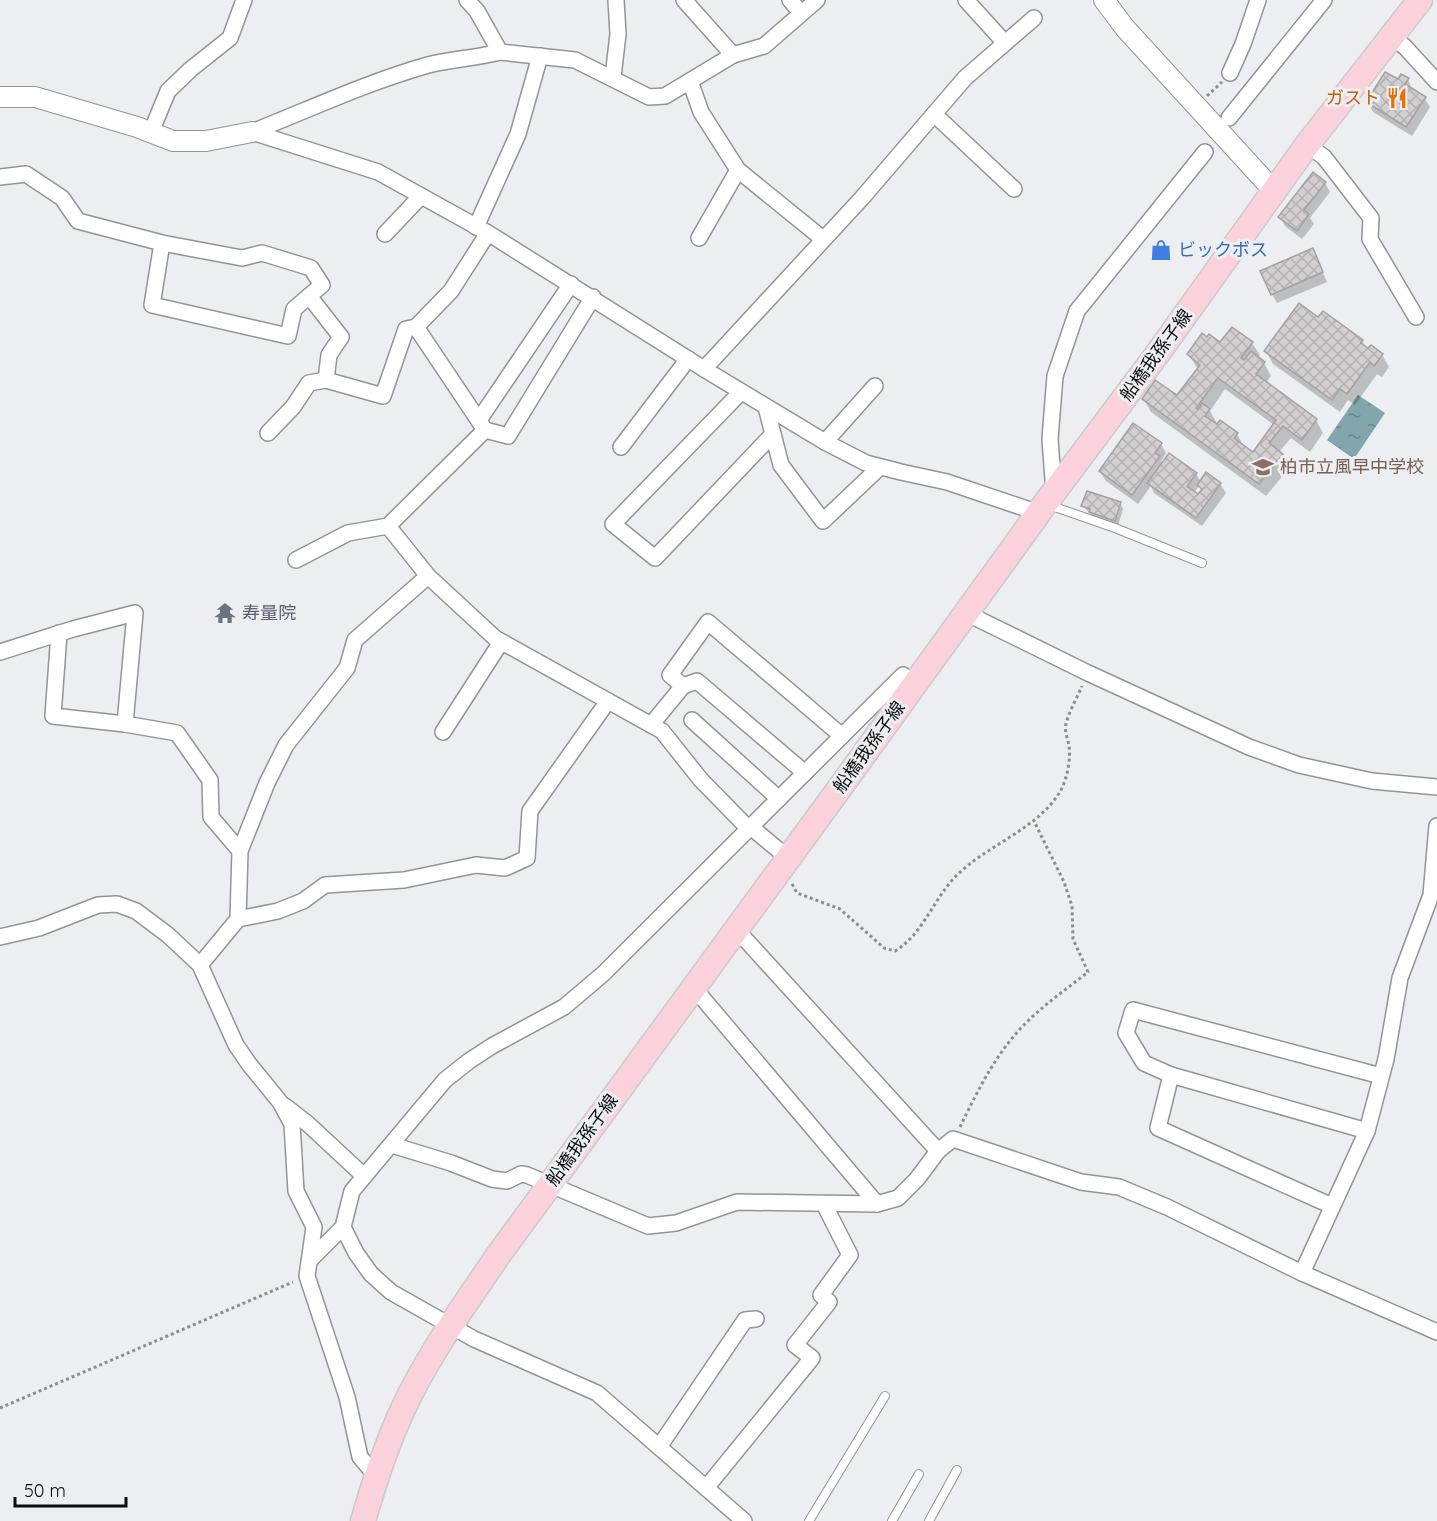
<svg xmlns="http://www.w3.org/2000/svg" width="1437" height="1521" font-family="Quicksand,'Noto Sans JP',sans-serif">
  <style>
    .water { fill: url(#water-ripples) }
    .shadow { fill: #0003; fill-rule: evenodd }
    .building { fill: url(#building-cross-hatch); stroke: #a5a1a3; stroke-width: 1.5; fill-rule: evenodd }
    .lines { fill: none; stroke-linecap: round; stroke-linejoin: round }
    .service-casing { stroke: #939497; stroke-width: 10 }
    .minor-casing { stroke: #939497; stroke-width: 18 }
    .tertiary-casing { stroke: #939497; stroke-width: 22 }
    .primary-casing { stroke: #cacaca; stroke-width: 27 }
    .path { stroke: #8c8d8f; stroke-width: 3; stroke-dasharray: 3 3; stroke-linecap: butt }
    .service { stroke: #fff; stroke-width: 8 }
    .minor { stroke: #fff; stroke-width: 15 }
    .tertiary { stroke: #fff; stroke-width: 20 }
    .primary { stroke: #fbd2dc; stroke-width: 24 }
    .labels { text-anchor: middle; stroke-width: 6; stroke-linejoin: round; paint-order: stroke }
    .food-label { font-size: 18px; fill: #c56008; stroke: #eceef1; text-anchor: end }
    .shop-label { font-size: 18px; fill: #366cbe; stroke: #eceef1; text-anchor: start }
    .street-label { font-size: 18px; fill: #0c0c0d; stroke: #eceef1 }
    .education-label { font-size: 18px; fill: #785e54; stroke: #eceef1; text-anchor: start }
    .worship-label { font-size: 18px; fill: #5b616d; stroke: #eceef1; text-anchor: start }
  </style>
  <defs>
    <pattern id="water-ripples" width="26" height="14" patternUnits="userSpaceOnUse" patternTransform="scale(1.5)"><rect width="26" height="14" fill="#81a6ab"/><path d="M2 4q2-2 4 0t4 0M15 11q2-2 4 0t4 0" fill="none" stroke="#68868a"/></pattern>
    <pattern id="building-cross-hatch" width="8" height="8" patternUnits="userSpaceOnUse" patternTransform="scale(1.5)"><rect width="8" height="8" fill="#d3cfd1"/><path d="M0 0l8 8M0 8l8-8" fill="none" stroke="#b4b1b2"/></pattern>
  </defs>
  <rect width="100%" height="100%" fill="#eceef1"/>
  <!-- water -->
  <path class="water" d="M1358,395l27,18 -31,46 -27,-19z"/>
  <!-- shadow -->
  <g class="shadow">
    <path d="M1408,79l4,11 12,8 6,9 -18,29 -39,-24 -5,-10 30,-20z"/>
    <path d="M1325,183l5,9 -20,26 4,6 -12,15 -17,-13 -5,-9z"/>
    <path d="M1317,259l10,23 -50,21 -5,-9z"/>
    <path d="M1319,319l43,22 6,10 14,4 7,12 -7,10 -5,-3 -22,31 -7,-5 -8,12 -67,-48 -7,-13z"/>
    <path d="M1252,343l8,12 -2,3 6,5 7,13 -5,7 50,37 7,13 -13,19 -19,-14 -13,15 11,15 -23,28 -115,-84 -7,-13 34,-2 20,-28 -10,-15 33,-10zM1225,389l49,36 -21,29 -9,-7 -7,-13 -19,-9 -8,-14z"/>
    <path d="M1161,444l5,9 -5,8 2,3 33,10 5,8 19,2 6,9 -24,33 -48,-33 -3,-7 -13,18 -32,-23 -6,-9zM1199,486l3,5 -3,5 -5,-3z"/>
    <path d="M1120,503l3,6 -5,17 -24,-8 -11,-12z"/>
  </g>
  <!-- building -->
  <g class="building">
    <path d="M1385,72l13,7 3,-5 8,4 -4,6 21,13 -20,30 -40,-25z"/>
    <path d="M1313,172l13,10 -22,28 5,4 -12,17 -19,-14z"/>
    <path d="M1313,248l10,24 -52,23 -11,-24z"/>
    <path d="M1299,303l19,14 5,-6 40,29 -2,3 7,5 3,-3 12,9 -9,12 -4,-4 -23,32 -7,-5 -8,11 -68,-49z"/>
    <path d="M1232,327l21,15 -12,16 3,2 7,-9 14,11 -9,12 61,45 -15,21 -19,-14 -14,17 14,11 -24,30 -117,-85 13,-19 22,15 23,-30 -13,-11 15,-21 5,4 2,-3 11,8zM1218,378l58,42 -23,32 -19,-14 4,-5 -18,-13 -3,4 -12,-8 5,-7 -8,-6 -4,6 -2,-1z"/>
    <path d="M1133,423l29,20 -7,10 5,3 -28,39 -33,-24z"/>
    <path d="M1169,453l28,20 -10,13 11,8 4,-5 -5,-4 9,-13 15,11 -25,35 -49,-35z"/>
    <path d="M1087,491l34,11 -6,19 -26,-9 1,-3 -9,-3z"/>
  </g>
  <g class="lines">
    <defs>
      <g id="service">
        <path d="M1049,505l66,23 87,35"/>
        <path d="M809,1521l76,-125"/>
        <path d="M892,1521l27,-47"/>
        <path d="M929,1521l28,-51"/>
      </g>
      <g id="minor">
        <path d="M467,0l10,11 23,41 75,8 74,37 16,-1 68,-41 31,-9 53,-46"/>
        <path d="M684,0l49,55"/>
        <path d="M790,0l11,13"/>
        <path d="M966,0l39,43"/>
        <path d="M1392,37l13,10 32,35"/>
        <path d="M1230,73l13,-29 15,-44"/>
        <path d="M613,77l5,-43 -2,-34"/>
        <path d="M690,81l11,31 37,58 85,69"/>
        <path d="M934,114l80,75"/>
        <path d="M1229,118l95,-118"/>
        <path d="M151,132l17,-41 23,-22 39,-31 14,-38"/>
        <path d="M252,132l126,40 110,61 216,136 121,73 41,21 35,9 46,10 92,31"/>
        <path d="M252,132c58,-23 116,-50 176,-67 24,-6 48,-7 72,-13"/>
        <path d="M1307,145l17,12 47,61 -1,21 46,78"/>
        <path d="M0,177l26,-3 36,24 16,23 84,22 80,15 20,-5 49,15 11,17 -28,24 -6,27 -136,-31 10,-62"/>
        <path d="M476,227l42,-93 22,-78"/>
        <path d="M385,234l36,-38"/>
        <path d="M699,238l39,-68"/>
        <path d="M309,296l32,41 -12,18 -3,25"/>
        <path d="M704,369l158,-171 103,-120 69,-60"/>
        <path d="M741,392l-128,132 42,34 118,-124"/>
        <path d="M766,407l15,58 42,56 57,-54"/>
        <path d="M479,420l92,-136"/>
        <path d="M485,430l23,6 85,-139"/>
        <path d="M268,433l25,-26 16,-24 17,-3 57,16 23,-67 10,-2 35,-36 37,-58"/>
        <path d="M825,442l50,-56"/>
        <path d="M621,447l67,-88"/>
        <path d="M1054,493l-4,-54 5,-63 22,-65 128,-159"/>
        <path d="M388,526l40,50 67,62 167,93 39,49 48,49"/>
        <path d="M296,560l52,-27 40,-7 97,-96 -69,-103"/>
        <path d="M966,613l122,60 161,74 50,18 73,16 65,6"/>
        <path d="M59,633l-6,83 72,8 52,9 33,47 1,37 29,34"/>
        <path d="M0,652l73,-23 62,-16 -10,111"/>
        <path d="M683,686l14,-5 108,92"/>
        <path d="M692,720l87,79"/>
        <path d="M651,725l32,-39 -13,-11 38,-53 134,114"/>
        <path d="M443,732l58,-90"/>
        <path d="M751,827l37,31"/>
        <path d="M238,919l40,-8 25,-10 22,-16 79,-5 72,-15 29,3 22,-10 3,-47 78,-110"/>
        <path d="M736,929l202,222"/>
        <path d="M0,937l39,-9 59,-23 19,-1 19,7 32,24 32,30 36,80 13,19 31,38 12,22 4,67 18,36 -7,49 40,121 13,60 16,19"/>
        <path d="M200,965l38,-46 2,-68 27,-68 19,-38 61,-77 8,-28 73,-64"/>
        <path d="M694,988l183,216"/>
        <path d="M1171,1075l196,56"/>
        <path d="M285,1106l23,18 56,52"/>
        <path d="M392,1145l59,18 41,16 15,2 14,-7 6,1 121,51 28,-3 61,-21 140,2 21,-6 19,-19 21,-28 15,-12 128,43 38,5 48,20 135,66 135,59"/>
        <path d="M1332,1206l-174,-78 13,-53 -27,-12 -18,-30 7,-23 248,66"/>
        <path d="M343,1227l13,26 15,21 20,18 83,47 123,54 147,128"/>
        <path d="M311,1259l32,-32 9,-36 93,-111 24,-19 23,-15 72,-39 39,-33 300,-299 12,9"/>
        <path d="M1302,1273l65,-142 19,-72 14,-81 31,-83 6,-69"/>
        <path d="M659,1447l86,-127 11,-1"/>
        <path d="M706,1488l106,-130 -17,-13 34,-43 -8,-7 29,-40 -26,-51"/>
      </g>
      <g id="tertiary">
        <path d="M1104,0l21,28 149,163"/>
        <path d="M0,97h35l102,30 36,14h33l46,-9"/>
      </g>
      <path id="primary" d="M363,1521c11,-38 23,-76 40,-112 25,-54 61,-103 94,-152l334,-457 214,-296 113,-151 149,-208 113,-145"/>
    </defs>
    <!-- service casing -->
    <use href="#service" class="service-casing"/>
    <!-- minor casing -->
    <use href="#minor" class="minor-casing"/>
    <!-- tertiary casing -->
    <use href="#tertiary" class="tertiary-casing"/>
    <!-- primary casing -->
    <use href="#primary" class="primary-casing"/>
    <!-- path -->
    <g class="path">
      <path d="M1207,96l15,-14"/>
      <path d="M792,884l5,9 43,16 44,39 11,3c28,-17 38,-51 60,-74 31,-32 84,-48 106,-87 6,-12 10,-30 8,-44 -1,-7 -5,-15 -3,-22 3,-13 11,-26 16,-38"/>
      <path d="M960,1127c18,-37 37,-76 67,-105 19,-19 41,-34 61,-50l-15,-33 -1,-33 -8,-24 -30,-61"/>
      <path d="M0,1408l293,-126"/>
    </g>
    <!-- service -->
    <use href="#service" class="service"/>
    <!-- minor -->
    <use href="#minor" class="minor"/>
    <!-- tertiary -->
    <use href="#tertiary" class="tertiary"/>
    <!-- primary -->
    <use href="#primary" class="primary"/>
  </g>
  <!-- icons -->
  <defs>
    <symbol id="restaurant-bare" viewBox="-9 -9 18 18"><path d="M-5-6h1v4h1v-4h1v4h1v-4h1v5L-1.5 .5V6h-2V.5L-5-1ZM5-6V6H3V1.5H1.5Q1.5-4 5-6Z" fill="#e8710a" stroke="#eceef1" stroke-width="2.5" paint-order="stroke"/></symbol>
    <symbol id="shop-bare" viewBox="-9 -9 18 18"><path d="M-5-2.5h2.3a2.7 3.5 0 0 1 5.4 0H5L5.5 6h-11ZM-1.5-2.5h3a1.5 2.3 0 0 0-3 0Z" fill="#3f7fe0" stroke="#eceef1" stroke-width="2.5" paint-order="stroke"/></symbol>
    <symbol id="school-bare" viewBox="-9 -9 18 18"><path d="M0-5L7-2L0 1L-7-2ZM-4 1L0 2.5L4 1V4Q0 6-4 4Z" fill="#8d6e63" stroke="#eceef1" stroke-width="2.5" paint-order="stroke"/></symbol>
    <symbol id="temple-bare" viewBox="-9 -9 18 18"><path d="M0-6L5-2H3V0L6.5 2.5H4V6H1.5V3h-3V6H-4V2.5H-6.5L-3 0V-2H-5Z" fill="#6b7280" stroke="#eceef1" stroke-width="2.5" paint-order="stroke"/></symbol>
  </defs>
  <g fill-rule="evenodd">
    <use href="#restaurant-bare" x="1382" y="83" width="30" height="30"/>
    <use href="#shop-bare" x="1146" y="235" width="30" height="30"/>
    <use href="#school-bare" x="1248" y="452" width="30" height="30"/>
    <use href="#temple-bare" x="210" y="598" width="30" height="30"/>
  </g>
  <g class="labels">
    <!-- food labels -->
    <g class="food-label">
      <text x="1380" y="104">ガスト</text>
    </g>
    <!-- shop labels -->
    <g class="shop-label">
      <text x="1178" y="256">ビックボス</text>
    </g>
    <!-- street labels -->
    <g class="street-label">
      <text transform="translate(1156 355) rotate(-54)" y="6">船橋我孫子線</text>
      <text transform="translate(869 747) rotate(-54)" y="6">船橋我孫子線</text>
      <text transform="translate(582 1140) rotate(-54)" y="6">船橋我孫子線</text>
    </g>
    <!-- education labels -->
    <g class="education-label">
      <text x="1280" y="473">柏市立風早中学校</text>
    </g>
    <!-- worship labels -->
    <g class="worship-label">
      <text x="242" y="619">寿量院</text>
    </g>
  </g>
  <!-- scale -->
  <path d="M15 1497v9h111v-9" fill="none" stroke="#0c0c0d" stroke-width="3"/>
  <text x="24" y="1497" font-size="18" fill="#0c0c0d" stroke="#eceef1" stroke-width="4.5" paint-order="stroke">50 m</text>
</svg>
